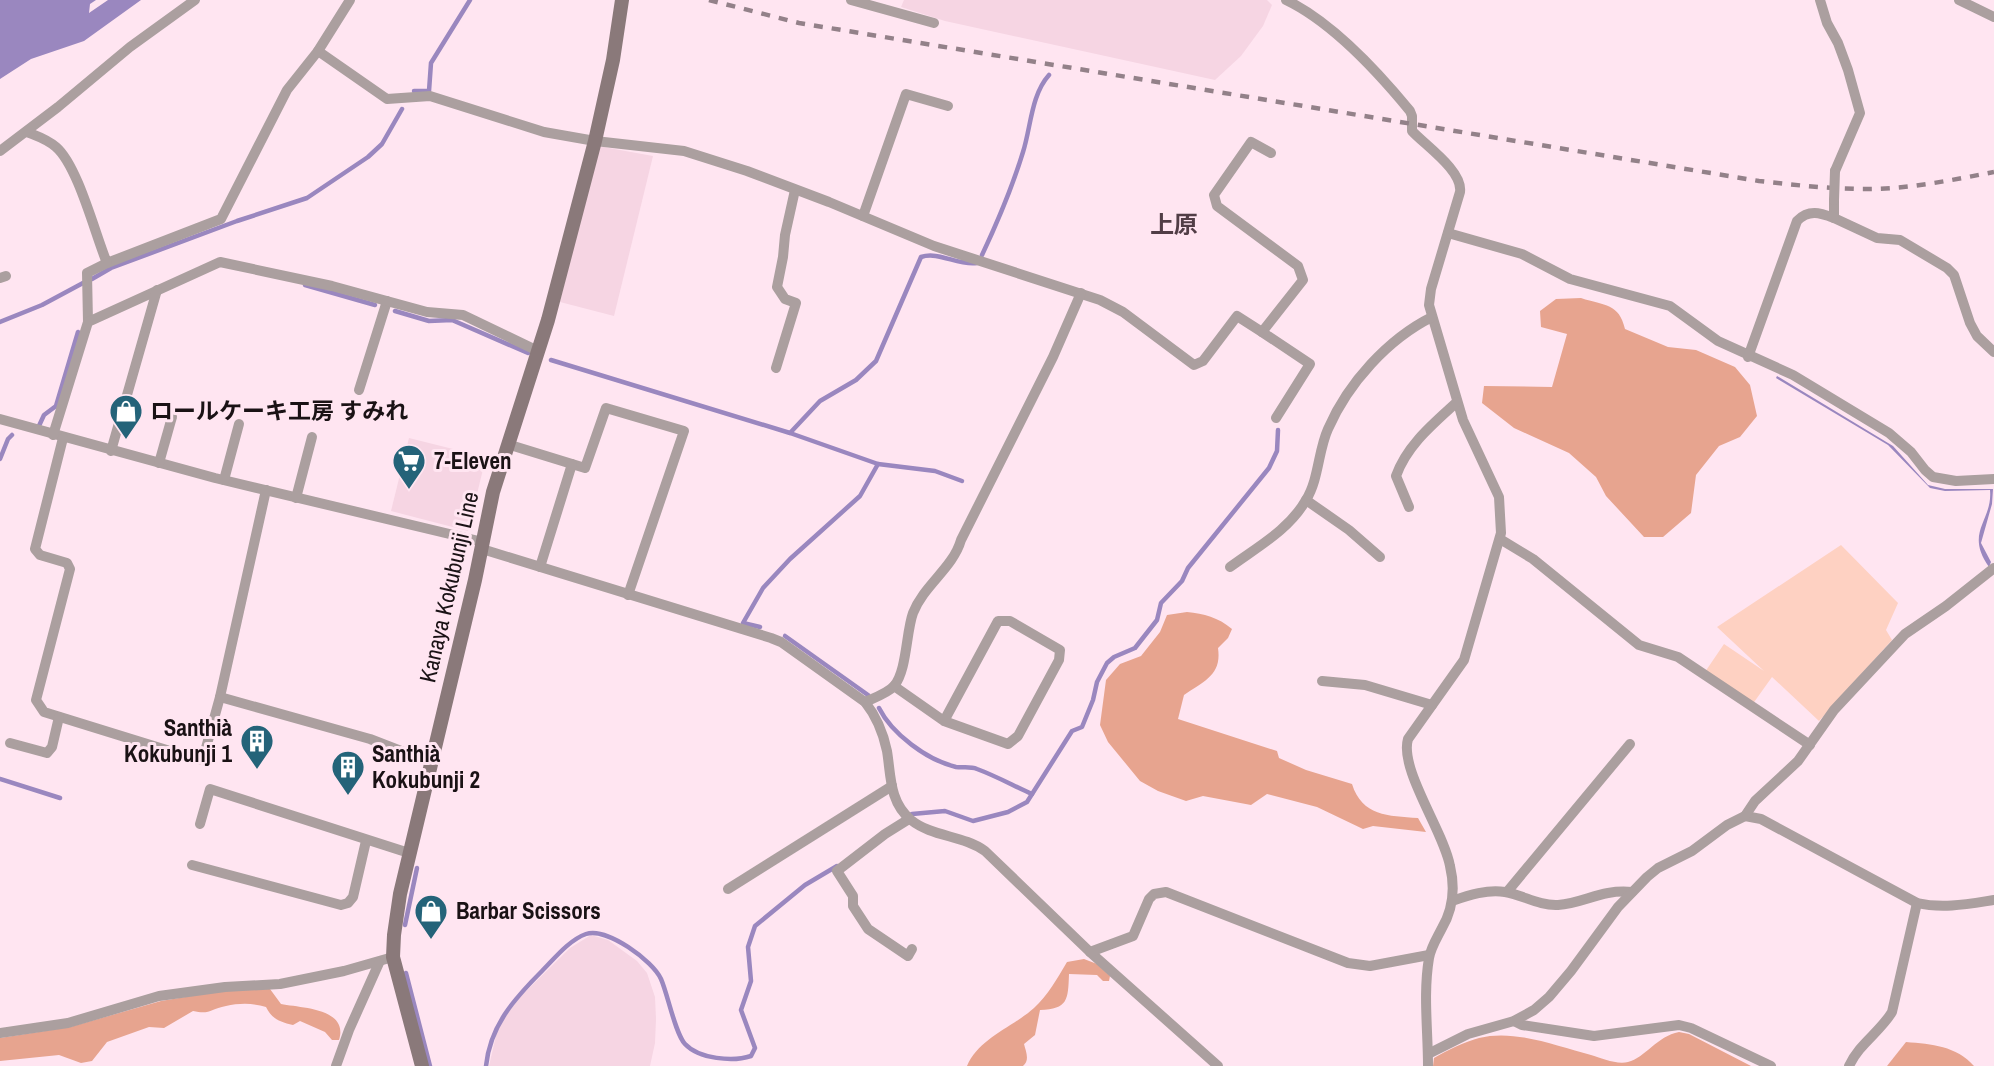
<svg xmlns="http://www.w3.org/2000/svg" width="1994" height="1066" font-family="'Archivo Narrow','Noto Sans JP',sans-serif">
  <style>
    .built { fill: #f6d5e3 }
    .green { fill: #fed1c2 }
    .forest { fill: #e7a48f }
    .water { fill: #9a87bf }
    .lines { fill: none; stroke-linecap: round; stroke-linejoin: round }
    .stream { stroke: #9a87bf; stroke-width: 4.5 }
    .street { stroke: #ab9f9f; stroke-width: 10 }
    .secondary { stroke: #8a797a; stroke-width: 14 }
    .rail { stroke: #938189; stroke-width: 4.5; stroke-dasharray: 9 9; stroke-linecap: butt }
    .street-bridge { stroke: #ab9f9f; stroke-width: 10 }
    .labels { text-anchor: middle; stroke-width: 6; stroke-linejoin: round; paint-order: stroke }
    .poi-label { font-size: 23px; font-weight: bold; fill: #1a1215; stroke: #ffe5f1; text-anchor: start }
    .street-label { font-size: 23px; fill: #1a1215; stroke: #ffe5f1 }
    .neighbourhood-label { font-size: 24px; font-weight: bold; fill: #513d46; stroke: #ffe5f1 }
  </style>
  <rect width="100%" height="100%" fill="#ffe5f1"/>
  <!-- built -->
  <g class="built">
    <path d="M904,0h363l5,5 -9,21 -22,30 -26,24 -270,-59 -44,-14z"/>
    <path d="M598,146l55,10 -39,160 -54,-14z"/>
    <path d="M409,438l68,17 8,6 -17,70 -77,-20z"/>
    <path d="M591,935l17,5 29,21 10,12 8,24 1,22 -1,24 -5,23h-161l9,-39 21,-29 51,-50z"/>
  </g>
  <!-- green -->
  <path class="green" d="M1841,545l57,58 -12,27 6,10 -73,81 -47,-44 -20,28 -47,-33 19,-28 40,27 -47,-44z"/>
  <!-- forest -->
  <g class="forest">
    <path d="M1581,298c24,8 38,5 44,31l43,18 28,3 39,17 15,18 7,31 -17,21 -21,9 -23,29 -5,38 -28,24h-19l-38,-41 -10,-19 -27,-24 -55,-25 -32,-25 2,-17 68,1 15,-53 -26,-7 -1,-16 16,-12z"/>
    <path d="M1187,612c17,2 31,5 45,17l-4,9 -10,10c4,27 -14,33 -34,47l-6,24 99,32 2,7 27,12 46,14c10,32 36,32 66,34l8,14 -53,-6 -10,3 -46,-22 -50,-13 -16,11 -48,-9 -17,5 -28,-10 -18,-10 -32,-39 -8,-17 6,-45 14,-16 21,-8 19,-24 7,-17z"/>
    <path d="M1084,959l13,5 13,12 -1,5h-6l-6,-6 -28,-1c-1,26 -1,35 -29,36l-5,25 -11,9c2,8 6,16 -1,22h-56c12,-28 46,-39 67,-58 14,-13 23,-29 33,-46z"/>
    <path d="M270,989l11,15c20,4 68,4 58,36h-7l-7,-8 -25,-11 -7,4c-13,-3 -21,-6 -27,-18 -12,-4 -27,-4 -40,-1 -16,3 -16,9 -33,5l-29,17 -15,-1 -42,15 -15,19 -11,2 -22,-8 -59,6v-23l70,-11 91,-26 66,-11z"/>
    <path d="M1679,1032l10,2 62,32h-318l1,-8c14,-8 30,-16 45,-20 36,-9 77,8 112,17 10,3 26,10 37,7 17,-4 29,-26 51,-30z"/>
    <path d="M1906,1042c26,2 50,4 68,24h-87z"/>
  </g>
  <!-- water -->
  <g class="water">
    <path d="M0,0h96l-6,4 -1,9 19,-13h33l-57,41 -53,18 -31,20z"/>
    <path d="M1777,376l116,70 35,39 17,4h48l-1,15 -11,39 10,19 -2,5c-25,-35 4,-46 1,-77l-45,1 -15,-3 -42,-43 -112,-67z"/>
  </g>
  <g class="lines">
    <!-- stream -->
    <g class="stream">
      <path d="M414,91h15l2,-28 39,-63"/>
      <path d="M982,255c16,-34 30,-67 41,-103 8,-25 8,-57 26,-77"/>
      <path d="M92,279l19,-11 126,-47 70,-23 61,-41 14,-13 20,-35"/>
      <path d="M305,285l70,20"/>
      <path d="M395,311l34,10 23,-1 76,33"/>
      <path d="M0,322l42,-17 41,-22"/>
      <path d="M551,360l239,73 30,-32 36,-21 20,-19 45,-104c18,-6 37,9 56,6"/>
      <path d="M38,428l6,-13 12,-9 22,-74"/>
      <path d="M790,433l88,31 57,7 27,10"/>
      <path d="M0,459l8,-20 4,-4"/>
      <path d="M760,627l-17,-4 20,-35 27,-29 70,-63 18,-32"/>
      <path d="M785,636l83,59"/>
      <path d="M879,708c13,26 48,52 77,59 7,1 14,-1 21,2 19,7 37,17 55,25"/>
      <path d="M0,779l60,19"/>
      <path d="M912,814l33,-3 28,10 35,-9 19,-10 45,-71 10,-4 11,-27 4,-18 10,-19 7,-6 21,-9 22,-28 4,-17 21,-22 6,-13 81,-100 8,-17 1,-21"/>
      <path d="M405,925l12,-57"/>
      <path d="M406,973l24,93"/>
      <path d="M486,1066c4,-40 28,-67 56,-95 12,-12 27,-31 44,-37 21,-7 67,27 75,45 7,16 14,54 24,65 14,15 48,18 66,12l4,-8 -14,-38 10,-29 -3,-34 7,-21 50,-41 32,-19"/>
    </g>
    <!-- street -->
    <g class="street">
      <path d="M350,0l-32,51 69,48 43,-3 114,36 51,9 89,10 63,20 82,31 105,44 166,54 23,12 71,53 9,-4 34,-45 25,16 41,-52 -5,-14 -81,-60 -3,-11 37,-53 20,11"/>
      <path d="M851,0l83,23"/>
      <path d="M1286,0c46,22 92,72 124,111l2,5v15c14,15 51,40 48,61l-29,97 -2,16 34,115 36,77 2,36 -37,127 -56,79c-9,30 36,93 42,127 5,21 3,43 -8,62 -5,10 -11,19 -13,30 -6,36 -1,72 -1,108"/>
      <path d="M1820,0l7,23 11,20 10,27 12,43 -25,58"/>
      <path d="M1959,0l35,17"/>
      <path d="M27,132c10,4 20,7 29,15 22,19 39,87 51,116l114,-44 66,-129 31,-39"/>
      <path d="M0,151l58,-44 72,-60 65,-47"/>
      <path d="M1834,200v18l43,20 23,2 47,28 7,7 16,48 7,13 17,16"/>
      <path d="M863,216l43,-122 42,12"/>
      <path d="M1448,233l74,21 48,25 100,27 48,35 75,34 96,58 22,19 14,18 8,7 23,4 38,-2"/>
      <path d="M0,278l6,-2"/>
      <path d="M88,322l-1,-49 20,-10"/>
      <path d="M1262,332l48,32 -34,54"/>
      <path d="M1748,357l49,-136c12,-12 23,-8 37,-3"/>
      <path d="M776,368l20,-65 -11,-4 -8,-12 6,-30 2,-22 10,-45"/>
      <path d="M359,390l28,-89"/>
      <path d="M0,419l215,59 268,64"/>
      <path d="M53,435l35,-113 132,-60 112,24 95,26 36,3 75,36"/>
      <path d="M63,438l-28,111 5,6 27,8 3,6 -34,131 8,12 155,48 5,-5 16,-58 46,-207"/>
      <path d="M507,444l78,24 21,-60 78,23 -56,164"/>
      <path d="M111,451l46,-161"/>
      <path d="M159,463l13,-46"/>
      <path d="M224,480l15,-56"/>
      <path d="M296,498l16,-61"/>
      <path d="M1306,500l43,30 31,27"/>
      <path d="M1409,507l-13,-31c11,-31 37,-52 61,-74"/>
      <path d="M1500,539l33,20 106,86 39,12 132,88"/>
      <path d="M482,549l289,89 10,4 84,60c12,15 18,30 22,49 4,24 2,51 24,69 21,17 52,15 74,31l105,101 128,114"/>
      <path d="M540,567l32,-103"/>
      <path d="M1230,567c27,-20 59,-37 76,-67 13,-21 12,-49 22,-71 20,-46 60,-90 104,-112"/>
      <path d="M1322,681l43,4 67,20"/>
      <path d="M894,686l50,35 64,23 10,-8 41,-76 1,-10 -50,-29h-12l-54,100"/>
      <path d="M220,697l150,42 62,24"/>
      <path d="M865,702c9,-4 23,-9 29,-16 13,-15 12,-54 19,-73 11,-28 40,-45 48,-73l92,-183 28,-64"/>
      <path d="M10,743l37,10 5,-6 7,-30"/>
      <path d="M1745,816l16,3 156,84c26,6 51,1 77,-3"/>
      <path d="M909,819l-24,15 -48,37 16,25v10l15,23 40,27 4,-7"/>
      <path d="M200,824l10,-35 199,64"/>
      <path d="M192,865l149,40 7,-2 5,-6 13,-56"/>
      <path d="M728,889l164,-103"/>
      <path d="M1507,892l123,-148"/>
      <path d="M1452,901c17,-6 36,-12 53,-9 18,3 34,14 53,13 27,-2 43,-16 74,-13"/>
      <path d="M1090,952l43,-16 16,-37 5,-5 12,-2 182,71 22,3 59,-11"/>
      <path d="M1514,1021l8,4 72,11 85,-11 12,3 80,38"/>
      <path d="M0,1033l68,-10 91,-27 66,-9 55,-3 64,-13 49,-14"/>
      <path d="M1428,1054l40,-20 46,-13 20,-11 15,-13 22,-26 47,-64 29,-30 11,-9 34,-17 35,-26 18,-9 10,-15 43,-40 36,-51 71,-76 41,-28 48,-38"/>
      <path d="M336,1066l13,-36 30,-67"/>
      <path d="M1849,1066c10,-22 31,-34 43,-54l25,-109"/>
    </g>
    <!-- secondary -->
    <path class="secondary" d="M422,1066l-29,-109 1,-22 6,-41 75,-314 18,-88 55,-172 47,-179 18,-81 9,-60"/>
    <!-- rail -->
    <path class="rail" d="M709,0l90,23 960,158c36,4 71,8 107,8 43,0 86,-9 128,-17"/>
    <!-- street-bridge -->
    <path class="street-bridge" d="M1834,200l1,-29"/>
  </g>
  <!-- icons -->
  <defs>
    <symbol id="shop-pin" viewBox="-11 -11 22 30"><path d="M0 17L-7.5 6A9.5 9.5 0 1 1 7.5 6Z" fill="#246379" stroke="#ffe5f1"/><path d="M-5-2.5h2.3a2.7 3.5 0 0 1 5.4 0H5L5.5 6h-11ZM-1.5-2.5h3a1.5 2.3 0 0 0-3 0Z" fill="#fff"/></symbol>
    <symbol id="supermarket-pin" viewBox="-11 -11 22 30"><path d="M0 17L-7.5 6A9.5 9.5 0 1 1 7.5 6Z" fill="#246379" stroke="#ffe5f1"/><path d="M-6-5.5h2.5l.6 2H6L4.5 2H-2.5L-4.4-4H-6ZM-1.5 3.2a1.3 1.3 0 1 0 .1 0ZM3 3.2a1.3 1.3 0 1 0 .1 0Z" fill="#fff"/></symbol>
    <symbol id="building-pin" viewBox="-11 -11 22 30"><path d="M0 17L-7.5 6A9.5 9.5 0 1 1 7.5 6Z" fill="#246379" stroke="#ffe5f1"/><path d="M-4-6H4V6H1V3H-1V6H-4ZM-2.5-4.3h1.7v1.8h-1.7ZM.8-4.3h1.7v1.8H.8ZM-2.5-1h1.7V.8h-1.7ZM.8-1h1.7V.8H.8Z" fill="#fff"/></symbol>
  </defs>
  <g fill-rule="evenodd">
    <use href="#shop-pin" x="107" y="392" width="38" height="52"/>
    <use href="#supermarket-pin" x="390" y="442" width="38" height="52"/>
    <use href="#building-pin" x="238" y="722" width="38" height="52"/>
    <use href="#building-pin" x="329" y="748" width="38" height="52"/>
    <use href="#shop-pin" x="412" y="892" width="38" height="52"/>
  </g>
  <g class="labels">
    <!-- poi labels -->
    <g class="poi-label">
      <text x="150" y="419">ロールケーキ工房 すみれ</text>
      <text x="434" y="469">7-Eleven</text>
      <text x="232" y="736" text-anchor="end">Santhià<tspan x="232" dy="26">Kokubunji 1</tspan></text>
      <text x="372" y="762">Santhià<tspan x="372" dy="26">Kokubunji 2</tspan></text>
      <text x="456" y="919">Barbar Scissors</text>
    </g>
    <!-- street labels -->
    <g class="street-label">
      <text transform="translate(449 587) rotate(-77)" y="8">Kanaya Kokubunji Line</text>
    </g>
    <!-- neighbourhood labels -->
    <g class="neighbourhood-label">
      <text x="1174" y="233">上原</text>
    </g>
  </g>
</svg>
